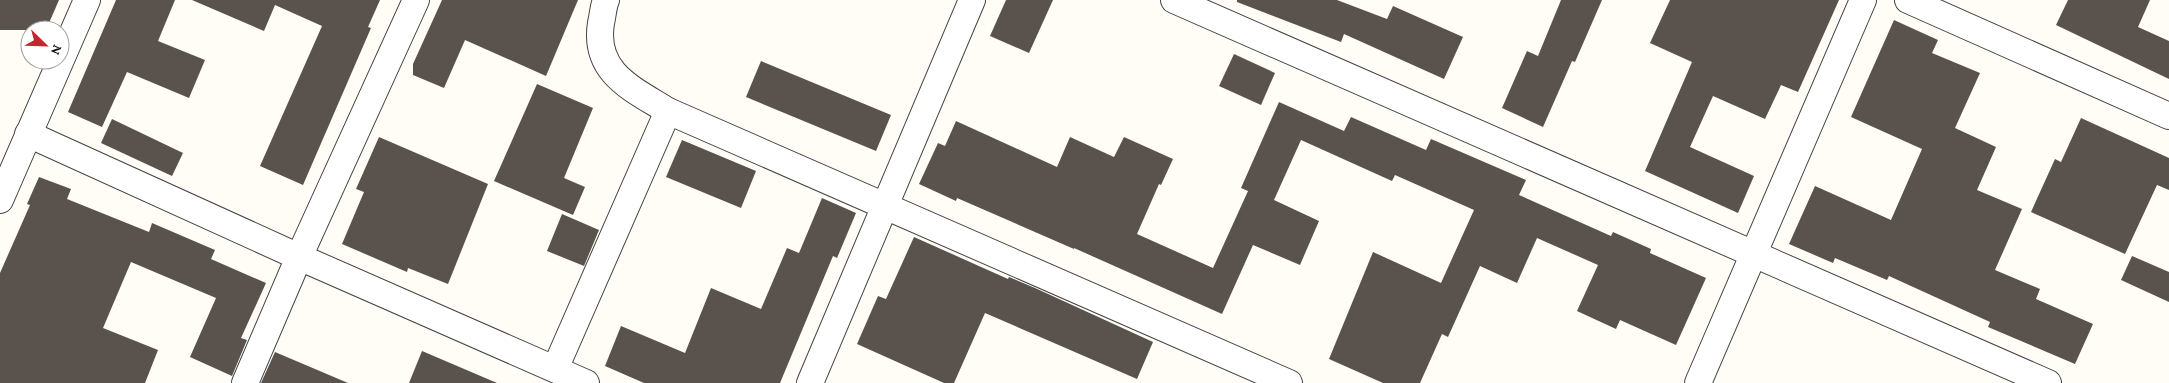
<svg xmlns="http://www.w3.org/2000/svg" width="2169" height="383" font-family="'Crimson Pro',serif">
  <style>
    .building { fill: #5a524d }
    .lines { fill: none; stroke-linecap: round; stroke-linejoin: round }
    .street-casing { stroke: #444; stroke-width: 28 }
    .street { stroke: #fff; stroke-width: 26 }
  </style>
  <rect width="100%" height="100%" fill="#fffdf5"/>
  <!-- building -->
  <g class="building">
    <path d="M0,0h59l-13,30h-46z"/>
    <path d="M116,0h59l-17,41 47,19 -16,38 -62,-26 -25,55 -34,-15z"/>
    <path d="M192,0h188l-12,27 3,1 -68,157 -43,-19 62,-140 -47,-21 -11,26z"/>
    <path d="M442,0h136l-32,76 -81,-36 -21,48 -31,-13v-11z"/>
    <path d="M1006,0h47l-24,53 -39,-17z"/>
    <path d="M1237,0h100l50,19 6,-13 70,31 -19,42 -100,-45 -3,8 -104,-40z"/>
    <path d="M1561,0h41l-27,62 -3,-1 -29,66 -41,-19 25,-57 11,5z"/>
    <path d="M1670,0h169l-41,92 -17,-7 -16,34 -52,-23 -23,51 64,29 -16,37 -93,-42 47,-109 -42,-19z"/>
    <path d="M2068,0h82l-12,27 31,14v38l-113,-54z"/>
    <path d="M1894,20l44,20 -6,13 48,20 -25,55 41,19 -19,43 45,19 -27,61 45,19 -4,10 57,25 -18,40 -87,-37 2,-5 -101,-46 -2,4 -52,-22 -2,5 -44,-19 26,-58 76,34 31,-71 -71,-32z"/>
    <path d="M1234,54l41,19 -14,32 -42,-19z"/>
    <path d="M761,61l130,54 -15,36 -130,-54z"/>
    <path d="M537,84l56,24 -29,70 21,9 -12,28 -79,-34z"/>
    <path d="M1279,102l65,29 7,-14 75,33 5,-11 95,41 -7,15 92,41 2,-4 38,17 -1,4 56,25 -30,67 -56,-25 -4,9 -39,-18 21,-46 -61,-27 -20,45 -37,-17 -32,71 -6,-3 -22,49h-37l-54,-24 44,-107 68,31 33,-73 -79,-35 -3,6 -91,-41 -27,60 45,21 -19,44 -47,-20 -31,69 -148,-66v1l-117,-51 -1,3 -37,-17 19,-41 7,3 11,-25 101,46 13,-30 44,20 10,-20 49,22 -12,26 -2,-1 -22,50 76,34 35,-77 -7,-3z"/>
    <path d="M2081,118l88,40v32l-12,-5 -32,69 -94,-42 24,-53 6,3z"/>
    <path d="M112,119l71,34 -11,23 -71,-33z"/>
    <path d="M379,137l109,47 -40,100 -40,-16 -1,4 -65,-28 22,-52 -8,-3z"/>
    <path d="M682,140l74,31 -15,37 -75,-31z"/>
    <path d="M39,177l32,12 -4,10 82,33 3,-9 63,27 -4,9 55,24 -25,55 6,2 -15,36 -42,-19 26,-59 -85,-36 -28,66 55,22 -13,33h-145v-110l30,-68 -3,-1z"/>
    <path d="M822,198l34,15 -19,45 -4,-2 -53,127h-136l-39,-17 16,-40 64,27 26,-65 50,21 26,-61 12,5z"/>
    <path d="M562,214l37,16 -15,36 -37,-15z"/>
    <path d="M914,237l94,42 1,-2 26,11 118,54 -16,37 -152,-66 -31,70h-10l-87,-39 21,-48 8,3z"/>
    <path d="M2132,256l37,16v30l-48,-22z"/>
    <path d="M422,351l75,32h-88z"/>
    <path d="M275,352l73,31h-87z"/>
  </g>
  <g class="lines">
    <defs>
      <g id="street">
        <path d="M606,0c-3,7 -3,15 -5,23 -8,50 32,66 67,88l621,272"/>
        <path d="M1174,0l874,383"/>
        <path d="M1908,0l261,116"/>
        <path d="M28,134l271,123 287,126"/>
        <path d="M0,200l87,-200"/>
        <path d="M555,369l113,-258"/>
        <path d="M245,383l54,-126 117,-257"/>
        <path d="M810,383l162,-383"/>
        <path d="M1698,383l165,-383"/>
      </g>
    </defs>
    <!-- street casing -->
    <use href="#street" class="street-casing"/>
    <!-- street -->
    <use href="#street" class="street"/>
  </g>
  <!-- north arrow -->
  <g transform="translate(45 45) rotate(113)"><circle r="24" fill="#ffffff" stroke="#a0a0a0"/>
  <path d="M0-4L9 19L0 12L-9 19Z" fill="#c4262e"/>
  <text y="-8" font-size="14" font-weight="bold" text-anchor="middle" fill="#111111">N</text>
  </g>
</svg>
